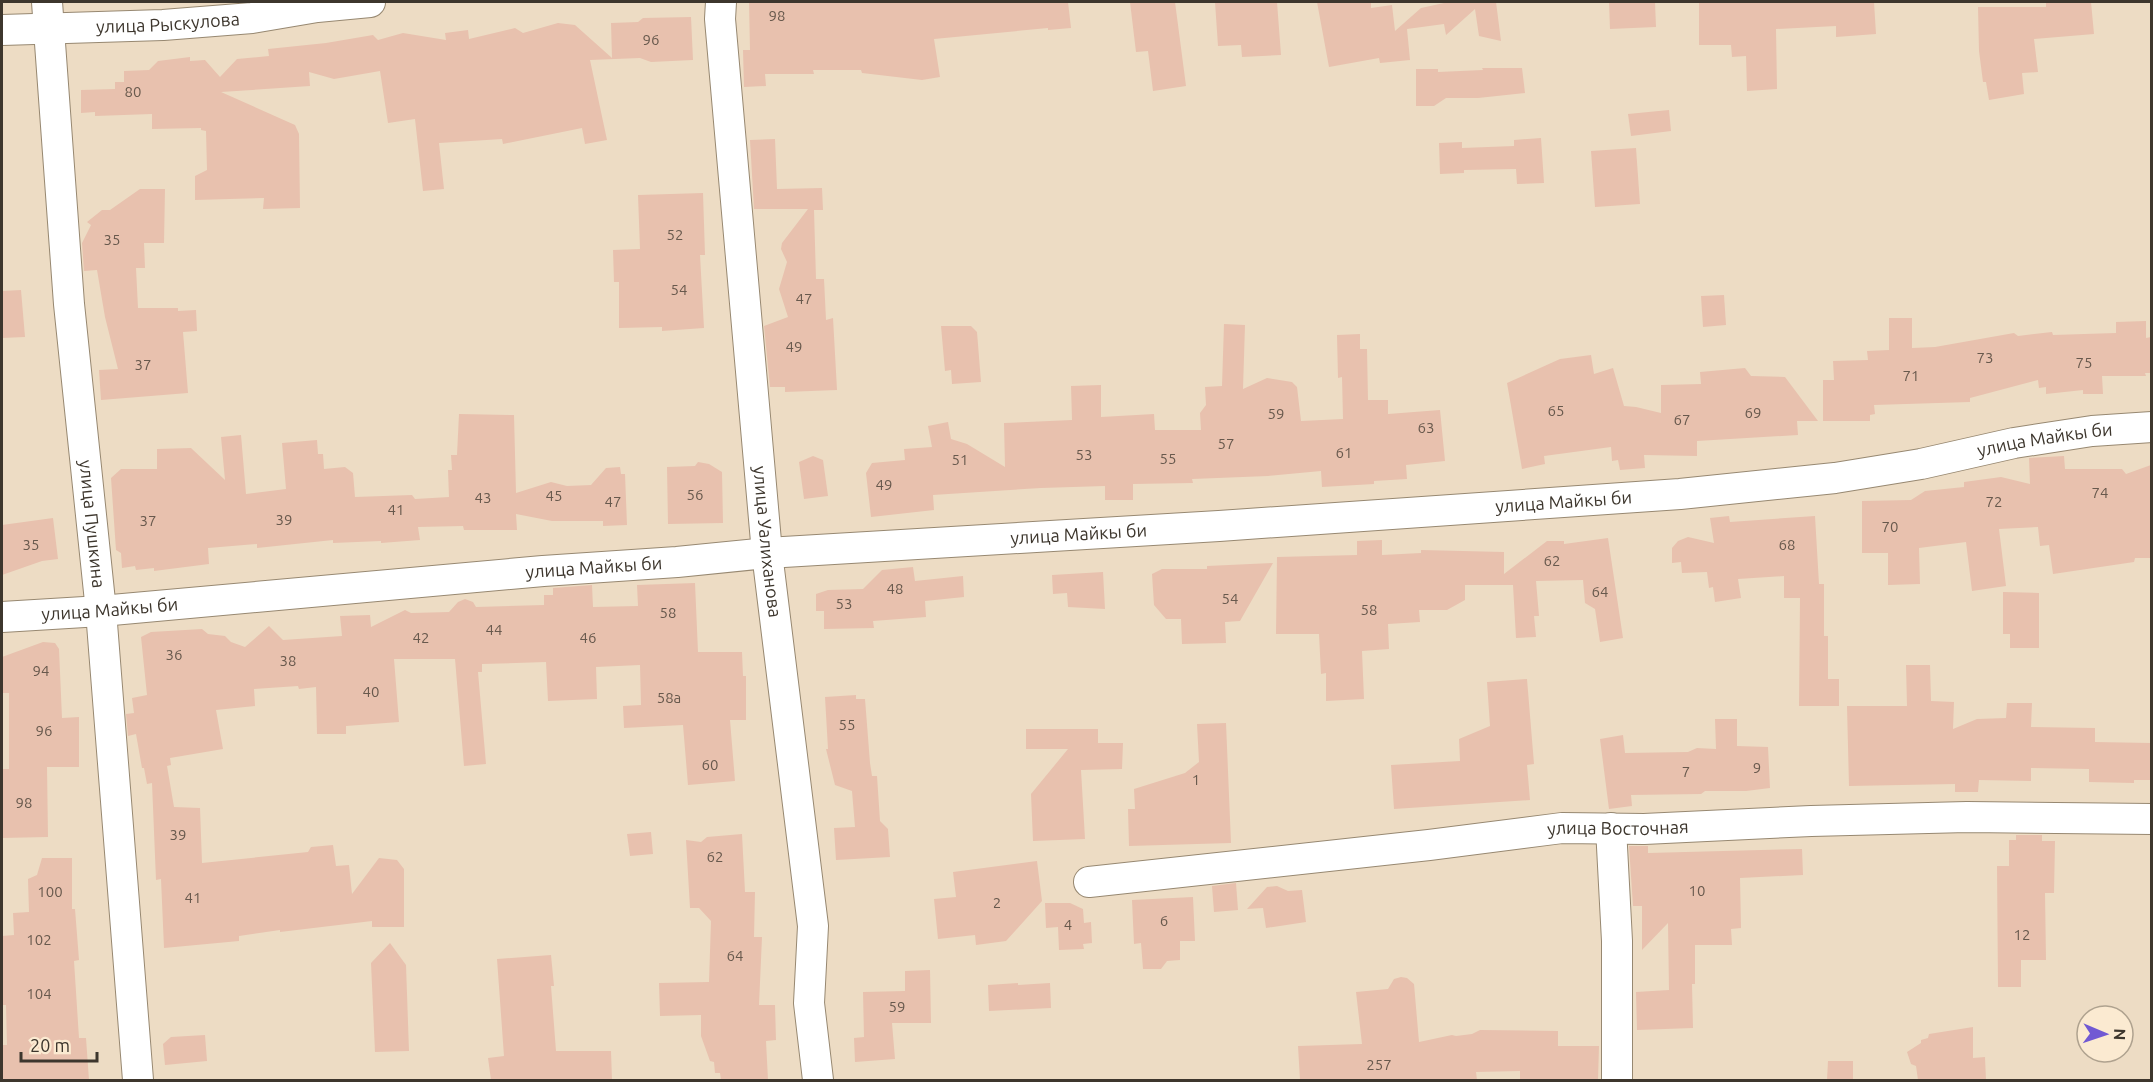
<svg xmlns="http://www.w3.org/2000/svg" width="2153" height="1082" font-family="Ubuntu,sans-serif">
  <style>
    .building { fill: #e8c1ae }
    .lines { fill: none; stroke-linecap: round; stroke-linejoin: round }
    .street-casing { stroke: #978871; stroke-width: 32 }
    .street { stroke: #fff; stroke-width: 30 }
    .labels { text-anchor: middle; stroke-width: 5; stroke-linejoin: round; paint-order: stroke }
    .number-label { font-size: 15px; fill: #68594d }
    .street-label { font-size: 18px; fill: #3d362d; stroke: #fbead1 }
  </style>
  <rect width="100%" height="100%" fill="#eddcc4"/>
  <!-- building -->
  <g class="building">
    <path d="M749,2h319l3,26 -23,2v-2l-114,11 6,38 -18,3 -60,-7 -1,-3h-48l1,4h-49l1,12 -22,1 -1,-37h7z"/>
    <path d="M1130,2h45l11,84 -33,5 -5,-40 -12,1z"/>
    <path d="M1215,2h62l4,53 -39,2 -1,-12 -23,1z"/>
    <path d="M1317,2h54v6l21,-3 3,26 26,-23 23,-5v-1h52l5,39 -22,-5 -4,-27 -29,26 -2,-11 -37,5 3,31 -30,3 -1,-5 -50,9z"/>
    <path d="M1609,2h46l1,25 -46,2z"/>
    <path d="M1699,2h175l2,32 -40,3v-11l-60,3 1,60 -30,2 -1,-35 -14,1 -1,-12h-32z"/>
    <path d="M2046,2h45l3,32 -60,5 4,33 -16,1 2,21 -35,6 -3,-18h-3l-4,-31 -1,-44h68z"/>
    <path d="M691,17l2,43 -42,2 -11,-4 -50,2 17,80 -22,4 -3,-16 -79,16 -1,-5 -63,4 5,46 -21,2 -8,-72 -27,4 -8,-52 -46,8 -25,-7 1,14 -89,6 74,33 4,9 1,74 -37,1 1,-11 -69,2v-24l12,-6 -1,-39 -5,-1v-2l-49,1v-15l-57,2v-4l-14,1v-23l34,-1v-7h9v-11l25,-1 9,-9 32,-4v4l15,-1 15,17 17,-18 32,-3 -1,-7 58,-6 47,-8 5,5 25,-7 43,7 -1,-7 23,-3 1,9 46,-11 8,5 35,-10 17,2 37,33 -1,-35 27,-1 5,-4z"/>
    <path d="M1482,68h40l3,25 -47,5h-32l-12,8h-18v-37h22v3l45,-2z"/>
    <path d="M1669,110l2,21 -40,5 -3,-22z"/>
    <path d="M1541,138l3,45 -27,1 -1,-15 -52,1v3l-24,1 -1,-31 23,-1v6l52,-2v-6z"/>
    <path d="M775,139l2,50 45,-1 1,22h-9l2,69h8l2,41 7,-2 4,72 -52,2v-5h-15l-6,-61 24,-9 -9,-28 8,-27 -6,-13 1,-6 26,-34h-54l-4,-69z"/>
    <path d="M1636,148l4,56 -45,3 -4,-56z"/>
    <path d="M140,189h25l-1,54h-20l1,25h-9l2,40h40v3l18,-1 1,21 -14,1 5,61 -87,7 -2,-30 19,-1 -13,-52 -8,-47 -13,1 -2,-28 9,-18 -4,-3 15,-12h8z"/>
    <path d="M703,193l2,62h-5l4,73 -42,3v-4l-43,1v-46h-5l-1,-32 27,-1 -2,-54z"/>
    <path d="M21,290l4,47 -23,1v-47z"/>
    <path d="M1724,295l2,30 -23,2 -2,-31z"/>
    <path d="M1889,318h23v30l23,-1 79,-14 4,3 34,-4 1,3 63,-2v-11l30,-1v17l5,-1v36h-6l1,3h-44l1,18h-20v-4l-37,4v-7l-7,1 -1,-8 -68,18v4l-96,3 1,9 -5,1v6h-47v-41h11l-1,-19 35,-1 -1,-9 22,-1z"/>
    <path d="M1224,324l21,1 -2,64 24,-11 25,4 5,5 4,34 42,-2 -1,-42 -4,1 -1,-43 23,-1v15h7l1,51h20v14l52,-4 5,51 -39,4 1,14 -33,2v3l-52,3 -1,-16 -53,5 -76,3 1,4 -60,1v16h-28v-14l-64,2 -108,7 1,15 -63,7 -5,-44 6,-10 33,-3 -1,-11 28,-2 -4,-21 20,-4 3,17 16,5 38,23 -1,-44 68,-3 -1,-34 30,-1v32l53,-3 1,16h46l-1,-17 6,-8 -1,-18 17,-1z"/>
    <path d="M941,326h30l6,6 4,50 -29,2 -1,-14 -6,1z"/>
    <path d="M1591,355l3,19 19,-6 11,38 12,1 25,6v-28l40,-1 -1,-12 45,-4 6,8 34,1 33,44h-21l1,14 -101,6v15l-53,-1 1,13 -25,2 -2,-10 -6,1 -1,-14 -67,9 1,8 -23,5 -15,-86 53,-24z"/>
    <path d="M459,414l55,1 2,78 35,-11 16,4 24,-1 15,-17 14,-1 1,7h4l2,51 -24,1v-5h-51l-36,-7 1,16h-53l-1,-4 -45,1 2,13 -39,3v-2l-48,2v-3l-76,8v-4l-49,4 1,16 -55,7v-3l-18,2 -1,-4 -13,2 -1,-15 -5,-3 -5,-72 10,-9h36v-20l34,-1 34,32 -4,-43 20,-2 5,59 40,-5 -4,-46 35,-3 1,14h5l1,15 21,-2 8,6 2,24 57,-2 3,4 34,-2 -1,-27h4l-1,-15h6z"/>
    <path d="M813,456l10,4 5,36 -24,3 -5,-37z"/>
    <path d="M2064,456l1,13h57l4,5 25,-9v93h-16l-1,4 -81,12 -4,-29 -9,1 -2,-19 -39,2 7,57 -34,5 -6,-49 -47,6 1,36 -32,1v-32h-26v-52l49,-1 14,-9 39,-4v-5l37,-5 29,7 -1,-26z"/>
    <path d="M698,462l11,2 13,8 1,51 -55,1 -1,-57 28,-1z"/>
    <path d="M1729,516l1,6 85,-6 4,68h5v52h4v43h11v27h-40l1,-108h-16v-22l-46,3 3,19 -26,4 -2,-15 -4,1 -2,-16 -25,1 -1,-11 -9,1v-15l6,-7 10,-4 26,6 -4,-25z"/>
    <path d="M53,518l5,41 -16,2 -40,14v-50z"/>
    <path d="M1608,538l15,100 -23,4 -5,-33 -10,-6 -2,-23 -47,1 3,35h-5l2,21 -20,1 -3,-53h-48v15l-18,10h-28l1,12 -32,2 1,25 -27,2 2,48 -38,2v-28l-5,1 -2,-40h-43l1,-77 80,-2v-14l25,-1v15l39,-2v-3l83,2v22l43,-33h17v3z"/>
    <path d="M1273,563l-33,58 -15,1 1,21 -44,1 -1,-25h-15l-12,-14 -2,-31 10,-5h45v-3z"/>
    <path d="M913,567l2,14 48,-5 1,21 -39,4 1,16 -53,4 1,7 -50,1v-18h-8v-17l12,-4 35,-1 19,-19z"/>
    <path d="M1103,572l2,37 -37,-2 -1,-14 -14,1 -1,-19z"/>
    <path d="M695,583l3,69h44l1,24h3v44h-16l5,61 -47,4 -5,-60 -59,3 -1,-22 18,-1 -1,-40 -44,2 1,32 -49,2 -2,-39 -64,2v8h-4l8,92 -22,2 -9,-107h-61l5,63 -53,4v8h-29l-1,-47 -17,2 -1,-3 -44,3 1,17 -39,4 7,39 -53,9 1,7 -4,1 7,41 26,1 2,55 106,-11 3,-5 22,-2 3,21 13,-1 3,29 27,-36 18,2 7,9v58h-32v-6l-92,11v-2l-41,6v5l-75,7 -3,-69 -5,1 -4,-97 -5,1 -3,-16h-2l-6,-34 -8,2 -2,-22 8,-1 -2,-15 15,-3 -6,-58 10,-5 51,-3 6,5 17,2 6,6 14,5 24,-21 14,14 59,-4 -2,-20 30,-1 1,12 34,-17 6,3 38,-1 9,-10 7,-3 8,3 3,5 68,-2v-10h9v-7l39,-3 1,22 45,-1 -1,-21z"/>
    <path d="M2003,592l36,1v55h-29v-14h-7z"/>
    <path d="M43,642l12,1 4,6 3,69 17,-1v50h-32l1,70 -46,1v-69h7v-76h-7v-36z"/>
    <path d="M1906,665h24l1,36 23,1 -1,27 24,-10 29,-1 1,-15h25l-1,24 64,1v14l56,1v37h-17v3l-45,-1v-13l-58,-1v13l-52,-1 -1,12h-23v-8l-106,2 -2,-80h60z"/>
    <path d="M1527,679l7,85 -7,1 3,35 -136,9 -3,-44 69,-4 -1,-22 31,-13 -3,-44z"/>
    <path d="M856,695v4h9l5,64 2,13h5l3,45 8,8 2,28 -54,3 -2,-32 21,-1 -3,-36 -17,-6 -9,-36h2l-3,-52z"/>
    <path d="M1715,719h22v27l31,1 2,41 -24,3h-41l-4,3 -70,1 1,11 -23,3 -9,-70 23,-4 2,18 63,-1 9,-4 19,1z"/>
    <path d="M1226,723l5,120 -102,3 -1,-37h7l-1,-20 51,-16 14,-11 -2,-38z"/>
    <path d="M1026,729h72v14h25l-1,26 -41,1 4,69 -52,2 -2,-47 37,-45h-42z"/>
    <path d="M651,832l2,22 -23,2 -3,-22z"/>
    <path d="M742,834l3,58h10l-1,45h8l-3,68h16l1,35 -10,1 2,39h-47l-1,-7h-5l-1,-11 -4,-1 -9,-25v-21l-41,1 -1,-33 50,-1 2,-61 -12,-13h-9l-4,-68 15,2 6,-5z"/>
    <path d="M2016,835h26v6h13l-1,52h-9l1,67h-25v27h-23l-1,-121h12v-26h7z"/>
    <path d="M1629,846h19v7l154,-4 1,26 -63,3 1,50 -10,1 1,16h-37v39h-3l1,44 -56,2 -1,-38 33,-2 -1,-67 -26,27v-44h-9z"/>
    <path d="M42,858h30v51h3l4,51 -5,1 5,77h7l3,42h-87v-35h5l-1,-40h-4v-69l12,-1 -1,-22 16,-1 -1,-33 9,-4z"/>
    <path d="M1037,861l5,40 -36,40 -30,4 -1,-10 -37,4 -4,-40 22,-2 -3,-25z"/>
    <path d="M1236,883l2,27 -24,2 -2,-26z"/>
    <path d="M1277,886l11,5 14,-1 4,32 -40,6 -3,-20 -16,1 20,-22z"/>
    <path d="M1193,897l2,44h-15v19l-13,1 -6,8h-18l-2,-26 -7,1 -2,-44z"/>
    <path d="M1045,903h25l13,6 1,14 7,-1 1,21 -9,1 1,5 -25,1 -1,-23 -12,1z"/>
    <path d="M390,943l16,22 3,86 -34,1 -4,-89z"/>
    <path d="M551,955l3,31h-3l5,65h55l1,29h-121l-3,-22 16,-2 -7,-97z"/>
    <path d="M930,970l1,53h-39l3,36 -40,3 -1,-24 10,-1 -1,-45 42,-1v-20z"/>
    <path d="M1401,977l6,1 7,6 5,58 33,-7 4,1 16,-2 8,-4 78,1v15h41l-1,34h-78v-9l-44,1 1,8h-177l-2,-34 64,-2 -6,-52 32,-3 6,-10z"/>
    <path d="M1018,983v2l32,-2 1,25 -62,3 -1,-26z"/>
    <path d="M1973,1027v31l12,-1 1,23h-68l-2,-14 -5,-2 -4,-12 14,-9v-3l7,-2 1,-4z"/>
    <path d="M205,1035l2,26 -42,4 -2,-21 8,-7z"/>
    <path d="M1828,1061h25v19h-26z"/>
  </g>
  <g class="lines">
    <defs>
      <g id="street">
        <path id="s1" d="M47,2l22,302 32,307 37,469"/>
        <path id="s2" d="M721,2l-1,17 47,534 46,373 -4,77 9,77"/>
        <path id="s3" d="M2,30l161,-5 89,-7 65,-11 53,-5"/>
        <path id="s4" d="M2,617l99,-6 442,-40 134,-9 90,-9 452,-27 461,-32 155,-16 86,-14 93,-21 78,-12 60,-4"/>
        <path d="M1611,828l6,113v139"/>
        <path id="s5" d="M1089,882l340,-37 133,-17 82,1 167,-8 156,-4 185,2"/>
      </g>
    </defs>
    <!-- street casing -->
    <use href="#street" class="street-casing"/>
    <!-- street -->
    <use href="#street" class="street"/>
  </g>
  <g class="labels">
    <!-- number labels -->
    <g class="number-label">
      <text x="777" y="21">98</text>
      <text x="651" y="45">96</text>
      <text x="133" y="97">80</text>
      <text x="675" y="240">52</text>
      <text x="112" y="245">35</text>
      <text x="679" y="295">54</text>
      <text x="804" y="304">47</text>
      <text x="794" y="352">49</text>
      <text x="1985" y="363">73</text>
      <text x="2084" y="368">75</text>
      <text x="143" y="370">37</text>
      <text x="1911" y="381">71</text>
      <text x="1556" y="416">65</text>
      <text x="1753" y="418">69</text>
      <text x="1276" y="419">59</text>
      <text x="1682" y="425">67</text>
      <text x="1426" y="433">63</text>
      <text x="1226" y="449">57</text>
      <text x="1344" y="458">61</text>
      <text x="1084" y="460">53</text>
      <text x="1168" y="464">55</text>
      <text x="960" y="465">51</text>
      <text x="884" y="490">49</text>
      <text x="2100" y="498">74</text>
      <text x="695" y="500">56</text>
      <text x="554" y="501">45</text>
      <text x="483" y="503">43</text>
      <text x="613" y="507">47</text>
      <text x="1994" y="507">72</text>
      <text x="396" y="515">41</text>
      <text x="284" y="525">39</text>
      <text x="148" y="526">37</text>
      <text x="1890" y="532">70</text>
      <text x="31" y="550">35</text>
      <text x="1787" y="550">68</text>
      <text x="1552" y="566">62</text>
      <text x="895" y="594">48</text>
      <text x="1600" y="597">64</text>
      <text x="1230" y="604">54</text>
      <text x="844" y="609">53</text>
      <text x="1369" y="615">58</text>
      <text x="668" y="618">58</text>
      <text x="494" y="635">44</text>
      <text x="421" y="643">42</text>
      <text x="588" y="643">46</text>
      <text x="174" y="660">36</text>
      <text x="288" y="666">38</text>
      <text x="41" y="676">94</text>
      <text x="371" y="697">40</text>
      <text x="669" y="703">58а</text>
      <text x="847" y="730">55</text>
      <text x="44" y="736">96</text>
      <text x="710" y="770">60</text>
      <text x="1757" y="773">9</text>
      <text x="1686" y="777">7</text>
      <text x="1196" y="785">1</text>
      <text x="24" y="808">98</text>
      <text x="178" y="840">39</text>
      <text x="715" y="862">62</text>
      <text x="1697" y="896">10</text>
      <text x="50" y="897">100</text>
      <text x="193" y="903">41</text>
      <text x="997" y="908">2</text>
      <text x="1164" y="926">6</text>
      <text x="1068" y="930">4</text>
      <text x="2022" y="940">12</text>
      <text x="39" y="945">102</text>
      <text x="735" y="961">64</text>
      <text x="39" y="999">104</text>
      <text x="897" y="1012">59</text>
      <text x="1379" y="1070">257</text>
    </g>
    <!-- street labels -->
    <g class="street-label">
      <text dy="6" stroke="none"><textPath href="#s3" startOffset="166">улица Рыскулова</textPath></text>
      <text dy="6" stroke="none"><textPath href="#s4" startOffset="2052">улица Майкы би</textPath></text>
      <text dy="6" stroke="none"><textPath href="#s4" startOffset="1566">улица Майкы би</textPath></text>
      <text dy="6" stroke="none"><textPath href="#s1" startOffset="524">улица Пушкина</textPath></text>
      <text dy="6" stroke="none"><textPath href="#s4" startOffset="1080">улица Майкы би</textPath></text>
      <text dy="6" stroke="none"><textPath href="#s2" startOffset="542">улица Уалиханова</textPath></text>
      <text dy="6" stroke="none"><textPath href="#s4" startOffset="594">улица Майкы би</textPath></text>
      <text dy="6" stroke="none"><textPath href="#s4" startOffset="108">улица Майкы би</textPath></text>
      <text dy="6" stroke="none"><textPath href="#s5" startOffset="532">улица Восточная</textPath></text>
    </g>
  </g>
  <!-- border -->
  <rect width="2153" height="1082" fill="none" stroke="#3d362d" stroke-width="6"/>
  <!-- north arrow -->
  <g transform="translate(2105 1034) rotate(92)"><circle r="28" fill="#fbead1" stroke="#afa28f" stroke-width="1.5"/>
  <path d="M0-4.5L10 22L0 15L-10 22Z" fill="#7159d3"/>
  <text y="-9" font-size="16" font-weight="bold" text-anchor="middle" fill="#3d362d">N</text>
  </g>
  <!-- scale -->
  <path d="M21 1052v9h76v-9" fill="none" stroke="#3d362d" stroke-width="3"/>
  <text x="30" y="1052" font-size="18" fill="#3d362d" stroke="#fbead1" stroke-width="4.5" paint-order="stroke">20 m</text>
</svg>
